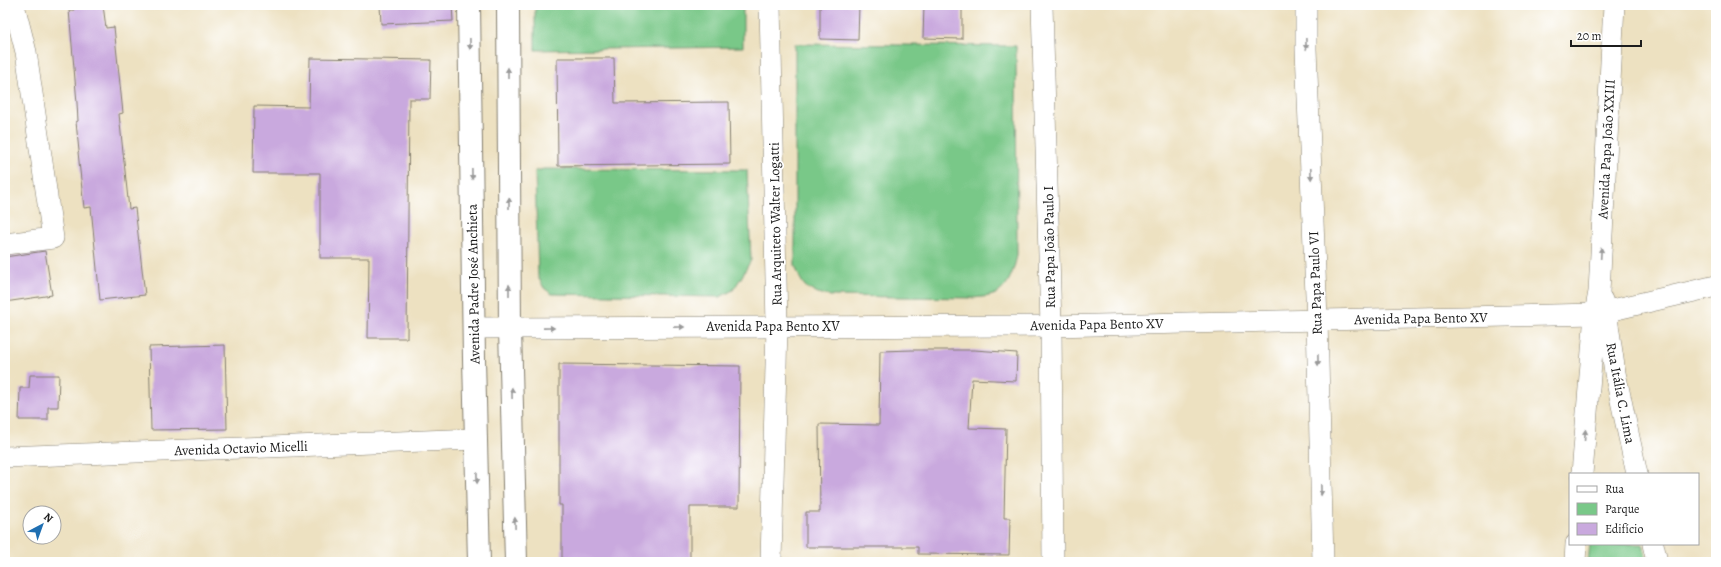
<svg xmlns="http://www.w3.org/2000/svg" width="1721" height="567" font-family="Alegreya,serif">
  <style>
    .green { fill: #79c888; stroke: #4a7252 }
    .building { fill: #c9a9de }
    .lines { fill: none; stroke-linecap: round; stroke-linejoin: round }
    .street-casing { stroke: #847e6e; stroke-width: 22 }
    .secondary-casing { stroke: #847e6e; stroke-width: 24 }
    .street { stroke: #fff; stroke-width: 21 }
    .secondary { stroke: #fff; stroke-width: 22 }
    .oneway { fill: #999 }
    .labels { text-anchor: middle; stroke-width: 3.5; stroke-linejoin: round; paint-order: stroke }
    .street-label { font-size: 14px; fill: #1c1c1c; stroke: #fff }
  </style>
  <rect width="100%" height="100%" fill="#fff"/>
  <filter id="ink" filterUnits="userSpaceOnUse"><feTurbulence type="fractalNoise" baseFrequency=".025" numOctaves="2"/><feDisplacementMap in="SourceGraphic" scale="8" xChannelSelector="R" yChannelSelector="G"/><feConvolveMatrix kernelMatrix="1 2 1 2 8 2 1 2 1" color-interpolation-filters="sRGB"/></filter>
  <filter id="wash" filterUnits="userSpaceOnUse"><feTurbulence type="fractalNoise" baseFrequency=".012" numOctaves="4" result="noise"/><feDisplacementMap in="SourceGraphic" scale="16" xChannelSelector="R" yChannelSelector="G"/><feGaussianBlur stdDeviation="0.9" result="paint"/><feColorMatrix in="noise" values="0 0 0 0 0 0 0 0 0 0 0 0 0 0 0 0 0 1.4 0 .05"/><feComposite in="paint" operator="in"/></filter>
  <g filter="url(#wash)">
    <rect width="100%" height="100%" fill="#ede1c1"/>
    <!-- green -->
    <g class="green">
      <path d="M535,5h208v42l-208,3z"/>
      <path d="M795,44l221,2 1,209c-3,15 -9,35 -24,40 -6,2 -14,2 -20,3l-142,-2c-24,-5 -28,-7 -36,-31z"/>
      <path d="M544,169l203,1 4,90 -10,18 -8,12 -13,7 -168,-3 -8,-6 -6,-11 -3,-106z"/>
      <path d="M1590,544h53l4,18h-59z"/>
    </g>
    <g id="blocks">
      <!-- building -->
      <g class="building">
        <path d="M74,5h29l3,23 8,-1 9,86 -4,1 10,95 6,-1 10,87 -45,5 -9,-93 -7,1 -6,-56 1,-1 -3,-29 2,-1 -1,-18 -8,-93h5z"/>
        <path d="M380,5h72l1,16 -72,3z"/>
        <path d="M820,5h39l-1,35 -38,-1z"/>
        <path d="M924,5h38v34l-39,-1z"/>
        <path d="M310,58l121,2 -1,39h-21l-2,239h-39l1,-80h-49v-85h-67l1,-67 55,1z"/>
        <path d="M557,58h57l1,45 114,-1 1,62 -172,2z"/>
        <path d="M45,251l7,44 -47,7v-45z"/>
        <path d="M225,345l2,84 -76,1 -2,-83z"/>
        <path d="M913,350h61l43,3 -1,28 -44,-2 -3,49 37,1 -2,89h6l-1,37 -91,-1v-7h-112v-35h14l-1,-88 60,1 1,-74z"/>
        <path d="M559,364l181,2 -1,141h-49v55h-128v-57h-3z"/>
        <path d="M30,375h29l-1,32h-10v13h-29l1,-32h9z"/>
      </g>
    </g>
  </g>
  <g filter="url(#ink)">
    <use href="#blocks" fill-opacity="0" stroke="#847e6e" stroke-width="1"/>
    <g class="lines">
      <defs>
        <g id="street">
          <path d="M770,5l7,321 -6,236"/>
          <path d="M1042,5l9,321 2,236"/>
          <path d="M1306,5v44l11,271 6,242"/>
          <path d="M5,244l48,-6 -27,-186 -12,-47"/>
          <path d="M1602,300l4,11 9,62 22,101"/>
          <path d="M474,328l577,-2 544,-12 121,-28"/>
          <path d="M5,457l471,-18"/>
          <path d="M1582,474l13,-160 4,-22 15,-287"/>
          <path d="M1653,544l4,18"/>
          <path d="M1575,562l1,-18"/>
        </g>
        <g id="secondary">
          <path d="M469,5l5,354 5,203"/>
          <path d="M508,5l2,324 6,233"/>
        </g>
      </defs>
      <!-- street casing -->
      <use href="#street" class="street-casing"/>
      <!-- secondary casing -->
      <use href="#secondary" class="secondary-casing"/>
      <!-- street -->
      <use href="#street" class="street"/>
      <!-- secondary -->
      <use href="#secondary" class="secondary"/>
    </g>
    <!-- one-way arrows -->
    <defs><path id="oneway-solid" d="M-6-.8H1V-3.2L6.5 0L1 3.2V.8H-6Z"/></defs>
    <g class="oneway">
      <use href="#oneway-solid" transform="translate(470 44) rotate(89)"/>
      <use href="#oneway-solid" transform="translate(1306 44) rotate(89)"/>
      <use href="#oneway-solid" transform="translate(508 73) rotate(-90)"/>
      <use href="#oneway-solid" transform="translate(472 174) rotate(89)"/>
      <use href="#oneway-solid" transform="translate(1311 174) rotate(88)"/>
      <use href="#oneway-solid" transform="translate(509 203) rotate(-90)"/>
      <use href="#oneway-solid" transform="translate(1601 253) rotate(-87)"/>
      <use href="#oneway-solid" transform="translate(509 290) rotate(-90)"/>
      <use href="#oneway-solid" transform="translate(679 327) rotate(-1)"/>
      <use href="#oneway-solid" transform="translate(549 328) rotate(-1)"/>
      <use href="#oneway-solid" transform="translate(1318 360) rotate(89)"/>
      <use href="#oneway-solid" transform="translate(512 393) rotate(-91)"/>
      <use href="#oneway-solid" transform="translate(1585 435) rotate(-85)"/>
      <use href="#oneway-solid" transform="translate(477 478) rotate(89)"/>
      <use href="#oneway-solid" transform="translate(1321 490) rotate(89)"/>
      <use href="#oneway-solid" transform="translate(515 523) rotate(-91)"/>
    </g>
  </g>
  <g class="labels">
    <!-- street labels -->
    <g class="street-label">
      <text transform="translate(1606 149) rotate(-87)" y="5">Avenida Papa João XXIII</text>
      <text transform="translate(775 224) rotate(-91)" y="5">Rua Arquiteto Walter Logatti</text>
      <text transform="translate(1049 247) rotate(-91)" y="5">Rua Papa João Paulo I</text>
      <text transform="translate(1315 283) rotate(-92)" y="5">Rua Papa Paulo VI</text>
      <text transform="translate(473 284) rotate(-91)" y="5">Avenida Padre José Anchieta</text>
      <text transform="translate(1421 318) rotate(-1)" y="5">Avenida Papa Bento XV</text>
      <text transform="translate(1097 324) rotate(-1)" y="5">Avenida Papa Bento XV</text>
      <text x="773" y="331">Avenida Papa Bento XV</text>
      <text transform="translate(1621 393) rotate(79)" y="5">Rua Itália C. Lima</text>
      <text transform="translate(241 448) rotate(-2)" y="5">Avenida Octavio Micelli</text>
    </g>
  </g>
  <!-- margin -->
  <rect width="1721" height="567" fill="none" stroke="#fff" stroke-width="20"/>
  <!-- legend -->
  <rect x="1569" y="473" width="130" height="72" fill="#ffffff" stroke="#a4a4a4"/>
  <rect x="1577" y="486" width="20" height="6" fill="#ffffff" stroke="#a4a4a4"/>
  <text x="1605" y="493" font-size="12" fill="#1c1c1c">Rua</text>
  <rect x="1577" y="503" width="20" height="12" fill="#79c888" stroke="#a4a4a4"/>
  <text x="1605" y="513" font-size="12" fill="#1c1c1c">Parque</text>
  <rect x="1577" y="523" width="20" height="12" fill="#c9a9de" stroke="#a4a4a4"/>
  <text x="1605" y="533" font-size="12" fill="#1c1c1c">Edifício</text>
  <!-- north arrow -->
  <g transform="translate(42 525) rotate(41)"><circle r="19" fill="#ffffff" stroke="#a4a4a4"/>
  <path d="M0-3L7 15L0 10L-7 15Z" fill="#1f6fb2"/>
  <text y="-6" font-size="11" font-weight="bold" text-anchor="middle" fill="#1c1c1c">N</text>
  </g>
  <!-- scale -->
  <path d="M1571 40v6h70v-6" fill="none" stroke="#1c1c1c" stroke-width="2"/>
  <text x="1577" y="40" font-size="12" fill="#1c1c1c" stroke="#ffffff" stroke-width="3" paint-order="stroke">20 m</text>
</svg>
